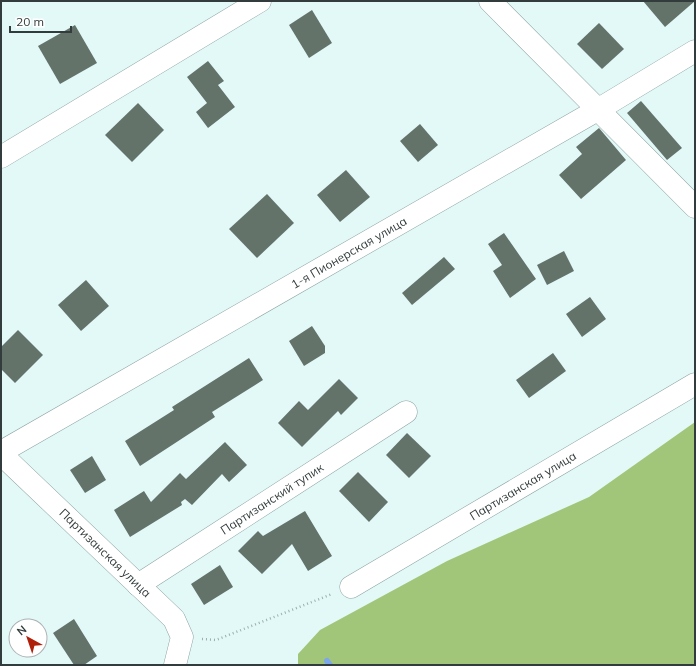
<svg xmlns="http://www.w3.org/2000/svg" width="696" height="666" font-family="Mulish,sans-serif">
  <style>
    .forest { fill: #a2c679 }
    .lines { fill: none; stroke-linecap: round; stroke-linejoin: round }
    .stream { stroke: #7ca8eb; stroke-width: 6 }
    .building { fill: #63736a }
    .minor-casing { stroke: #8da2a1; stroke-width: 23 }
    .path { stroke: #9daead; stroke-width: 2.5; stroke-dasharray: 1 3; stroke-linecap: butt }
    .minor { stroke: #fff; stroke-width: 22 }
    .labels { text-anchor: middle; stroke-width: 4; stroke-linejoin: round; paint-order: stroke }
    .street-label { font-size: 12px; fill: #333c3c; stroke: #fff }
  </style>
  <rect width="100%" height="100%" fill="#e3f9f8"/>
  <!-- forest -->
  <path class="forest" d="M695,422v243h-397v-11l22,-24 127,-69 142,-64z"/>
  <g class="lines">
    <!-- stream -->
    <path class="stream" d="M327,661l3,4"/>
  </g>
  <!-- building -->
  <g class="building">
    <path d="M643,1h52l-30,26z"/>
    <path d="M312,10l20,33 -23,15 -20,-33z"/>
    <path d="M599,23l25,26 -22,20 -25,-25z"/>
    <path d="M75,25l22,38 -37,21 -22,-38z"/>
    <path d="M208,61l16,20 -6,4 17,22 -27,21 -12,-16 11,-9 -20,-26z"/>
    <path d="M641,101l41,47 -15,12 -40,-47z"/>
    <path d="M138,103l26,27 -32,32 -27,-27z"/>
    <path d="M420,124l18,21 -20,17 -18,-21z"/>
    <path d="M599,128l27,32 -45,39 -22,-24 23,-21 -6,-7z"/>
    <path d="M346,170l24,27 -30,25 -23,-27z"/>
    <path d="M267,194l27,29 -37,35 -28,-29z"/>
    <path d="M504,233l32,46 -26,19 -17,-27 9,-6 -14,-21z"/>
    <path d="M564,251l10,20 -27,14 -10,-20z"/>
    <path d="M444,257l11,12 -43,36 -10,-12z"/>
    <path d="M86,280l23,26 -28,25 -23,-26z"/>
    <path d="M590,297l16,22 -24,18 -16,-23z"/>
    <path d="M312,326l13,20v7l-21,13 -15,-25z"/>
    <path d="M18,330l25,25 -28,28 -14,-14v-22z"/>
    <path d="M553,353l13,18 -37,27 -13,-18z"/>
    <path d="M249,358l14,22 -51,32 3,5 -75,49 -15,-25 49,-31 -2,-3z"/>
    <path d="M339,379l19,19 -17,17 -3,-4 -36,36 -24,-24 21,-22 9,9z"/>
    <path d="M407,433l24,23 -22,22 -23,-23z"/>
    <path d="M225,442l22,23 -18,17 -7,-8 -30,31 -7,-6 -4,3 1,3 -52,32 -16,-27 30,-19 7,11 29,-29 6,6z"/>
    <path d="M92,456l14,24 -21,13 -15,-23z"/>
    <path d="M358,472l30,30 -19,20 -30,-31z"/>
    <path d="M305,511l27,45 -24,15 -16,-27 -30,30 -24,-23 20,-20 5,5z"/>
    <path d="M220,565l13,22 -29,18 -13,-21z"/>
    <path d="M74,619l23,37 -13,9h-10l-21,-32z"/>
  </g>
  <g class="lines">
    <defs>
      <g id="minor">
        <path d="M490,1l205,206"/>
        <path d="M1,157l259,-156"/>
        <path d="M1,452l598,-343 96,-58"/>
        <path d="M1,454l173,165 8,18 -7,28"/>
        <path d="M138,585l268,-173"/>
        <path d="M351,587l344,-203"/>
      </g>
    </defs>
    <!-- minor casing -->
    <use href="#minor" class="minor-casing"/>
    <!-- path -->
    <path class="path" d="M202,639l14,1 116,-46"/>
    <!-- minor -->
    <use href="#minor" class="minor"/>
  </g>
  <g class="labels">
    <!-- street labels -->
    <g class="street-label">
      <text transform="translate(349 253) rotate(-30)" y="4">1-я Пионерская улица</text>
      <text transform="translate(523 486) rotate(-31)" y="4">Партизанская улица</text>
      <text transform="translate(272 499) rotate(-33)" y="4">Партизанский тупик</text>
      <text transform="translate(105 553) rotate(44)" y="4">Партизанская улица</text>
    </g>
  </g>
  <!-- border -->
  <rect width="696" height="666" fill="none" stroke="#333c3c" stroke-width="4"/>
  <!-- north arrow -->
  <g transform="translate(28 638) rotate(320)"><circle r="19" fill="#ffffff" stroke="#adb1b1"/>
  <path d="M0-3L7 15L0 10L-7 15Z" fill="#ae200a"/>
  <text y="-6" font-size="11" font-weight="bold" text-anchor="middle" fill="#333c3c">N</text>
  </g>
  <!-- scale -->
  <path d="M10 26v6h61v-6" fill="none" stroke="#333c3c" stroke-width="2"/>
  <text x="16" y="26" font-size="12" fill="#333c3c" stroke="#ffffff" stroke-width="3" paint-order="stroke">20 m</text>
</svg>
